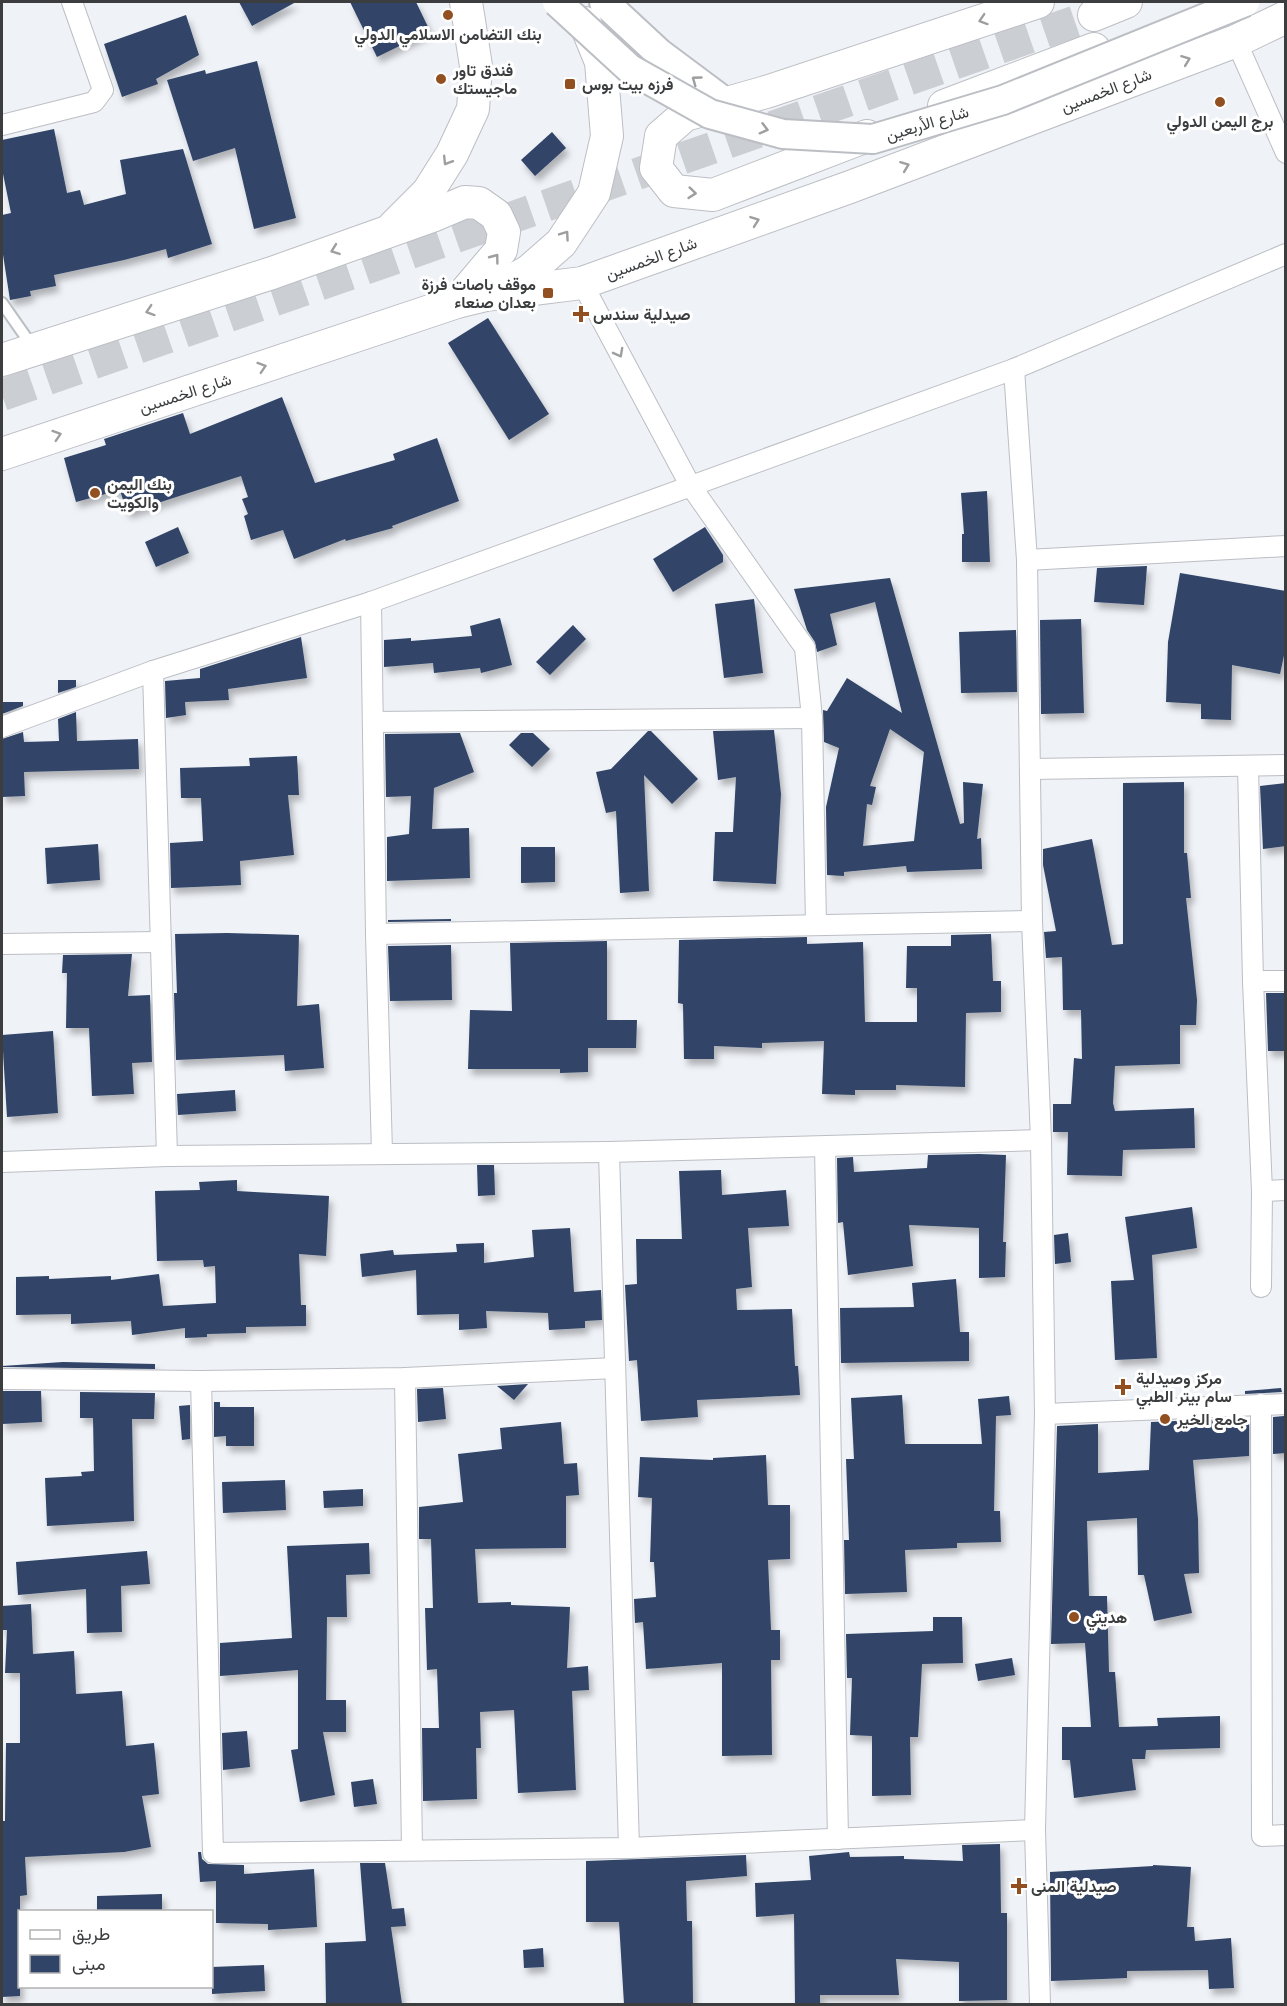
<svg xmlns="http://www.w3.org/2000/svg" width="1287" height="2006" font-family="'PT Serif',Vazirmatn,serif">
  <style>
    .building { fill: #304467; fill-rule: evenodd; filter: url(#shadow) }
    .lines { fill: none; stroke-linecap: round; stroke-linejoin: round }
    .primary-tunnel { stroke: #cbced2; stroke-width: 32; stroke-dasharray: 32 16; stroke-linecap: butt }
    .lane-casing { stroke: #bbbec3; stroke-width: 14 }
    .street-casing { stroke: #bbbec3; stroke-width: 22 }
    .secondary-casing { stroke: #bbbec3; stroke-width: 32 }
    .primary-casing { stroke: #bbbec3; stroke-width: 34 }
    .lane { stroke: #fff; stroke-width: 10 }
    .street { stroke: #fff; stroke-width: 20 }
    .secondary { stroke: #fff; stroke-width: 28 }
    .primary { stroke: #fff; stroke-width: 32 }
    .secondary-bridge-casing { stroke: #bbbec3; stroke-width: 32; stroke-linecap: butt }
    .secondary-bridge { stroke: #fff; stroke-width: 28 }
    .oneway { stroke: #9d9e9f }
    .poi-dot { fill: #924f20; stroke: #fff; stroke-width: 2 }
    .labels { text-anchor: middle; stroke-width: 6; stroke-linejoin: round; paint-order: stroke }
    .poi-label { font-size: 16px; font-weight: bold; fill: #3b3d3f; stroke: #fff; text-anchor: start }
    .street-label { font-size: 16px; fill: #3b3d3f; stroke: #fff }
  </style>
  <defs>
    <filter id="shadow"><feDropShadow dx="3.5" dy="6" stdDeviation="3" flood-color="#0004"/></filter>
  </defs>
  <rect width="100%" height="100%" fill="#eff2f7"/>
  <!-- building -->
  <g class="building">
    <path d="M239,2h57l-44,24z"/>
    <path d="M350,2h66l14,29 -53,26z"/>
    <path d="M186,15l13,40 -43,24 2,5 -36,13 -18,-53z"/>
    <path d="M257,61l39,157 -42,11 -19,-81 -42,13 -26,-81 38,-10 1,4z"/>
    <path d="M54,129l13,64 13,-3 4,15 42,-11 -6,-34 63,-11 29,95 -44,14 -2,-9 -42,11 -70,15 2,11 -26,5 1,5 -21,4 -8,-52v-33l9,-2 -9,-44v-29z"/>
    <path d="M552,132l14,16 -31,28 -14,-16z"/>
    <path d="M488,318l61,96 -40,26 -61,-97z"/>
    <path d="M282,397l33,86 80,-23 -2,-6 44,-16 22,63 -67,25 1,2 -47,13 -1,-2 -51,20 -11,-29 -32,10 -7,-24 4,-2 -6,-15 6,-2 -7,-21 -114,37 -7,-23 -44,12 -12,-44 42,-13 -2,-6 79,-26 7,21z"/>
    <path d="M987,491l3,71h-28v-28h2l-3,-41z"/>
    <path d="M178,527l11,26 -33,14 -11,-25z"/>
    <path d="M705,527l18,28v7l-50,30 -20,-33z"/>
    <path d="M1147,566l-3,39 -50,-3 3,-34z"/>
    <path d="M1180,573l106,18v55l-6,28 -48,-9 -1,55 -30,-1v-15l-35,-2 2,-60z"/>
    <path d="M890,578l70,246 4,-1 -1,-41 20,2 -6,55 4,-1 1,31 -75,3 -1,-6 -62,6v4l-17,-1 -1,-68 13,-59 -15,-6 -1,-32 4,1 20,-33 55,35 -27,-111 -45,12 7,31 -20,7 -2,-10 -8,-12 -13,-41zM890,729l34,23 -10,89 -51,5 4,-42 5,1 4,-18 -6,-1z"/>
    <path d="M754,599l9,74 -39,5 -9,-74z"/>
    <path d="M500,618l12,47 -31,8 -1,-5 -46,5 -1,-10 -49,4v-27l27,-2v3l61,-5 -2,-10z"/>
    <path d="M1081,619l3,94 -43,1 -1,-94z"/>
    <path d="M573,625l13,14 -36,36 -14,-13z"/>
    <path d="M1016,630l1,62 -56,1 -2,-61z"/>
    <path d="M301,637l6,41 -79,11 1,11 -44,2 1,13 -20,3 -1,-37 35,-3v-9z"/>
    <path d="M58,680h18v7l-18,6z"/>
    <path d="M2,702h21v4l-21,8z"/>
    <path d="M76,712l1,29 61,-2 1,30 -115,3 1,24 -23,1v-58l21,-7 1,10 35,-1 -1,-22z"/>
    <path d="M774,730l7,64 -5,90 -63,-3 2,-49h18l3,-55 -18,3 -5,-49z"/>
    <path d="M648,731h3l47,48 -26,25 -28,-29 5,116 -29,2 -4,-82 -10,2 -10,-41 15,-3z"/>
    <path d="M460,733l14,39 -40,16 -2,41 37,-1 1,50 -83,3v-44l22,-3 2,-38 -25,1 -1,-63z"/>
    <path d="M521,733h12l17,16 -18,18 -23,-22z"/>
    <path d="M297,756l2,39h-11l6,60 -54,6 1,24 -70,3 -1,-45 33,-2 -2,-43h-20l-1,-30 70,-2 -1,-8z"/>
    <path d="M1184,782v71h3l4,45h-5l11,102 -1,25h-16v39l-65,2 -2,37 2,8 79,-3 1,40 -72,2 -1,26 -55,-1 1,-43h-15v-28h18l3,-46 8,1 -1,-49h-18l-1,-53 -16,1 -2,-26 12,-1 -13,-66v-16l49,-10 20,106 11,-1v-161z"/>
    <path d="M1286,783v63l-23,3 -3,-63z"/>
    <path d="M98,844l2,36 -53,4 -2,-36z"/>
    <path d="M521,847h34v35l-34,1z"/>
    <path d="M451,919v2l-63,1v-2z"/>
    <path d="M227,933l72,2 -2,71 22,-2 5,64 -39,3 -1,-16 -108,5 -2,-67h3l-2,-59z"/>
    <path d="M991,934l2,47h8v31l-35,1 -1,74 -69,-2v5h-41v5l-33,-1 2,-53 -62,2v5l-48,-2v13h-30l-1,-55 -5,-1 1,-63 128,-3v7l56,-2 2,80h52v-34h-11l1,-42h44v-11z"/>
    <path d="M607,941v79h30l-1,28h-48v24l-28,1v-4h-92l2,-59 42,1 -2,-68z"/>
    <path d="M451,945l1,55 -62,1 -2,-55z"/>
    <path d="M132,954l-4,42 22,-1 2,67 -20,1 2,31 -42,2 -3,-68h-23l1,-55h-5l1,-18z"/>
    <path d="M1266,993h20v58h-18z"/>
    <path d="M53,1031l5,82 -51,4 -5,-82z"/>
    <path d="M235,1090l1,21 -58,4 -1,-21z"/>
    <path d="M979,1154l27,1 -3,87h3l-1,35 -26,1v-50l-70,-3 4,41 -65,9 -5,-53 -5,1 -1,-65 16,-1 1,15 73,-4 1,-13z"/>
    <path d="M477,1165h17l1,30 -17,1z"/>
    <path d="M721,1170l1,25 64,-5 3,36 -41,2 4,59 -16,2 1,21 55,-1 3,57h3l2,29 -103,5 1,17 -57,4 -4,-61 -8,1 -4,-76 12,-1 -1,-45h46l-3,-68z"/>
    <path d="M237,1180v11l92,5 -3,60 -27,-2 2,51h5v21l-60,1v6l-39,1v3l-22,1v-10l-53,7 -1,-14 -60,3v-10l-55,1v-38l33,-1v3l62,-3v4l48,-6 4,32 53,-3 -1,-37 -11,1 -1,-7 -46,1 -2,-70 45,-1 -1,-8z"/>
    <path d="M1192,1207l5,41 -45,7 5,103 -42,2 -4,-79 23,-1 -9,-63z"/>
    <path d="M570,1228l4,64 27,-2 1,30 -17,1v7l-36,2 -1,-17 -62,-2 1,17 -28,2v-16l-42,1 -1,-45 -54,7 -2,-23 33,-4 1,5 63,-3 -1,-8 28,-1v20l50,-6 -2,-27z"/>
    <path d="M1068,1233l3,29 -16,2 -1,-29z"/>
    <path d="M956,1279l4,53h9v29l-128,2 -1,-55 74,-1 -2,-24z"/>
    <path d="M63,1362l92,2v5l-153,-2v-1z"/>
    <path d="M528,1384l-14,16 -17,-14z"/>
    <path d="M443,1388l3,31 -28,3 -1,-33z"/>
    <path d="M1281,1388l1,4 -37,2v-3z"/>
    <path d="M2,1391h39l1,31 -40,2z"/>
    <path d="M80,1392l75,1 -1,26h-22l2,102 -87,5 -2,-48 37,-2 -1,-4 13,-1 -1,-53h-13z"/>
    <path d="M902,1395l3,49h77l-4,-45 31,-3 2,19 -15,1 -2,95h6l1,31 -44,1v5l-52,2 2,42 -62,2 -1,-54h5l-3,-81h8l-3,-61z"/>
    <path d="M214,1402h6v5h34v39h-28v-10l-12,1z"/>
    <path d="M190,1405v34l-8,1 -3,-34z"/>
    <path d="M1284,1416l2,37 -13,1v-37z"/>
    <path d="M1249,1418v38l-56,4 5,59 1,54 -15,1 8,39 -38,8 -10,-46h-6l-1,-57 -50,3 2,75h18l2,76h6l4,55 39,-1 -1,-8 63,-2v32l-74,2 -1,9h-13l4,31 -62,8 -4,-38h-8v-33h29l-6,-84 -34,1 6,-218 41,-2v49l51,-3 2,-48z"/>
    <path d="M561,1422l3,42 13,-1 2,32 -13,1v52l-91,1 3,54 33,-1v3l59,2 -3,61 21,-2 1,24 -17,1 4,99 -58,3 -4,-83 -34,2 1,36h-5l1,51 -54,2 -1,-73h17l-2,-59 -10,1 -2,-62h8l-2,-69h-12v-32l44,-5 -5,-48 44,-5 -2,-21z"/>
    <path d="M766,1455l2,50h22v54l-22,1 3,70h9v30h-9l1,95 -50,1v-93l-76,6 -3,-47 -8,1 -1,-24 22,-2 -2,-35h-4l2,-64 -14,-1 2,-40 73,3v-2z"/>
    <path d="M285,1480l1,30 -63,3 -1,-31z"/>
    <path d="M363,1489v17l-39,2 -1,-17z"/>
    <path d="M369,1543l1,31 -24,1 1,42h-20l-1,83h20v32h-23l12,63 -35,7 -9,-52 7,-1v-79l-78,6v-33l72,-5 -5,-92z"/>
    <path d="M147,1551l3,33 -29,2 1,46 -35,1 -1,-44 -68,6 -2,-33z"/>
    <path d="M31,1604l2,50 41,-3 2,43 46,-3 4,55 28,-3 5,51 -17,2 9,51 -27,5 -99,5 2,38 -7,1v100l-18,1v-75h1l-1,-101h3l1,-78h14v-70h-15l2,-43h-5v-24z"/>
    <path d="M933,1617h29l1,46 -41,1 -4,73h-8l1,58 -39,1v-60l-22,-1 2,-57h-5l-1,-44 87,-3z"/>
    <path d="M1012,1658l3,17 -37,6 -3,-17z"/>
    <path d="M247,1731l3,36 -27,3 -1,-37z"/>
    <path d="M373,1779l4,25 -23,3 -3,-25z"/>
    <path d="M1000,1844l1,69h6v87l-48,1v-39l-63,-3 3,36h-79v9h-25l-1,-90 -38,3 -1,-34 56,-3 -2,-24 40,-4 1,5 54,-1v3l59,2 -1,-16z"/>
    <path d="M198,1852h3l1,7 6,5 36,1v9l70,-5 3,58 -49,3v-6l-52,-1v-42l-16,1z"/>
    <path d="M746,1855l1,21 -61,5 1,40h5l1,83h-69l-5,-82h-33v-61z"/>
    <path d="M360,1863h25l7,46 12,-1 2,18 -15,1 11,77h-76l-1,-61 41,-2z"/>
    <path d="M1153,1865l38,2 -4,60h7l1,14 36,-3 3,50 -25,1 -1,-19 -81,1v7l-76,3 -1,-109 103,-6z"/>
    <path d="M162,1894v17h-65v-15z"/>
    <path d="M543,1948l1,19 -20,1 -1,-18z"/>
    <path d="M264,1965l1,26 -53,3v-27z"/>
  </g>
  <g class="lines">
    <!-- primary-tunnel -->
    <path class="primary-tunnel" d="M2,395l1092,-380"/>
    <defs>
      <path id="lane" d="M2,303l30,43"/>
      <g id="street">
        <path d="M1236,41l50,112"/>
        <path d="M2,125l92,-23 9,-12 -31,-88"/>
        <path d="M582,283l108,202 115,163 7,70 4,206"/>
        <path d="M1014,369l13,191 5,361 9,219 4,274 -10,416 5,174"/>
        <path d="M1027,560l259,-14"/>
        <path d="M371,602l5,332 6,219"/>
        <path d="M153,671l14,485"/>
        <path d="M373,722l439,-4"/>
        <path d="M2,727l151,-56 218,-69 643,-233 272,-115"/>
        <path d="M1248,766l5,215 9,210 -1,96"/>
        <path d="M1031,769l255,-4"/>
        <path d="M376,934l656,-13"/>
        <path d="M2,944l159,-2"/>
        <path d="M1253,981h33"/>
        <path d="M825,1147l13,692"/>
        <path d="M609,1152l20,696"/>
        <path d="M2,1162l165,-6 442,-4 432,-12"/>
        <path d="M1262,1191l24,-1"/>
        <path d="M405,1378l7,472"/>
        <path d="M2,1379l199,2 204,-3 210,-10"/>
        <path d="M201,1381l12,472 416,-5 406,-18"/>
        <path d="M1261,1404l1,432 24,-1"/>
        <path d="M1045,1414l241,-10"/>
      </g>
      <path id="secondary" d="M604,2l55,51 67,50 18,-5"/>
      <g id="primary">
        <path d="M1094,15l32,-13"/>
        <path d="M944,106l150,-57"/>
        <path d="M867,136l-154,59 -39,-4 -18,-23 5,-32 24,-21 81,-23 272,-90"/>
        <path d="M394,226l34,-34 24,-38 21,-45 3,-43 -10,-64"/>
        <path d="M497,289l32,-18 32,-28 33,-50 13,-57 -6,-74 -16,-39"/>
        <path d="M2,360l270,-87 160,-57 33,-14 14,1 17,12 8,17 -3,18 -44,52"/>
        <path d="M2,454l455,-152 29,-7 96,-12 268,-96 386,-146 50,-24"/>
      </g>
    </defs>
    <!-- lane casing -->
    <use href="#lane" class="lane-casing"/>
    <!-- street casing -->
    <use href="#street" class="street-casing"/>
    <!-- secondary casing -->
    <use href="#secondary" class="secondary-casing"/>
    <!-- primary casing -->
    <use href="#primary" class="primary-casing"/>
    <!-- lane -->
    <use href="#lane" class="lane"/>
    <!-- street -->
    <use href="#street" class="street"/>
    <!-- secondary -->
    <use href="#secondary" class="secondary"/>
    <!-- primary -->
    <use href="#primary" class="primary"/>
    <defs>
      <path id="secondary-bridge" d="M557,2l73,67 80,45 73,20 90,5 130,-39 242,-98"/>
    </defs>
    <!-- secondary-bridge casing -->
    <use href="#secondary-bridge" class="secondary-bridge-casing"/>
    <!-- secondary-bridge -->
    <use href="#secondary-bridge" class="secondary-bridge"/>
  </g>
  <!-- one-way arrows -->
  <defs><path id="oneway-chevron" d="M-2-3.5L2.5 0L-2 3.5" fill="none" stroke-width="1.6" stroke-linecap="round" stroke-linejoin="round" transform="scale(1.5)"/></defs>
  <g class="oneway">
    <use href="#oneway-chevron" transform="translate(983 20) rotate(162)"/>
    <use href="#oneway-chevron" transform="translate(1186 60) rotate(-21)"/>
    <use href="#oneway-chevron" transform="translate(696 80) rotate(-144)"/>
    <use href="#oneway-chevron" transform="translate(764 129) rotate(15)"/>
    <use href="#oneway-chevron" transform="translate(447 161) rotate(122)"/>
    <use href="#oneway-chevron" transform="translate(905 166) rotate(-21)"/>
    <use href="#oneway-chevron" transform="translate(692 193) rotate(6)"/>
    <use href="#oneway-chevron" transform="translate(755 221) rotate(-20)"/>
    <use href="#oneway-chevron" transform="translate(565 235) rotate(-55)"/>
    <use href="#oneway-chevron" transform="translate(335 250) rotate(160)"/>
    <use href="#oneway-chevron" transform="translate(495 258) rotate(-53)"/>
    <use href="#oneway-chevron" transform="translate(150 311) rotate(162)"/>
    <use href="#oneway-chevron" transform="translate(619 353) rotate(62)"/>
    <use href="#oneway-chevron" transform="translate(262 367) rotate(-18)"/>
    <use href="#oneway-chevron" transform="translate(57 435) rotate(-18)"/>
  </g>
  <!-- markers -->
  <g class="poi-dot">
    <circle cx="448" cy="15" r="6"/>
    <circle cx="441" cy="79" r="6"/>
    <rect x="564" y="78" width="12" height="12" rx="3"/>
    <circle cx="1220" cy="102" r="6"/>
    <rect x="542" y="287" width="12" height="12" rx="3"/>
    <path d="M578 305h6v6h6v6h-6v6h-6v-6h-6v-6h6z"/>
    <circle cx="95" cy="493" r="6"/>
    <path d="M1120 1378h6v6h6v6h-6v6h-6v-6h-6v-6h6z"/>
    <circle cx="1165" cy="1419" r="6"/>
    <circle cx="1074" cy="1617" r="6"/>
    <path d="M1016 1877h6v6h6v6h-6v6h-6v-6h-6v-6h6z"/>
  </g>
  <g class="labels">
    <!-- poi labels -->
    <g class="poi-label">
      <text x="448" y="40" text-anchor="middle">بنك التضامن الاسلامي الدولي</text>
      <text x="453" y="76">فندق تاور<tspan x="453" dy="18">ماجيستك</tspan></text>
      <text x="582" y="90">فرزه بيت بوس</text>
      <text x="1220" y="127" text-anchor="middle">برج اليمن الدولي</text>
      <text x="536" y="290" text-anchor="end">موقف باصات فرزة<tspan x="536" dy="18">بعدان صنعاء</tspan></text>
      <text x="593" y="320">صيدلية سندس</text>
      <text x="107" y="490">بنك اليمن<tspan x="107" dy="18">والكويت</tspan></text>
      <text x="1136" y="1384">مركز وصيدلية<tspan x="1136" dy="18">سام بيتر الطبي</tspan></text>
      <text x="1177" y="1425">جامع الخير</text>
      <text x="1086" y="1623">هديتي</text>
      <text x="1031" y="1892">صيدلية المنى</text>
    </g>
    <!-- street labels -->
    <g class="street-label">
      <text transform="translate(1106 90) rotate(-21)" y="6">شارع الخمسين</text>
      <text transform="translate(927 123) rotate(-17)" y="6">شارع الأربعين</text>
      <text transform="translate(651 258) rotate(-20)" y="6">شارع الخمسين</text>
      <text transform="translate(185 393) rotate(-18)" y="6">شارع الخمسين</text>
    </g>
  </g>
  <!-- border -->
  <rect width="1287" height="2006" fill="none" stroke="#3b3d3f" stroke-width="6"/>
  <!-- legend -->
  <rect x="18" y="1910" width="195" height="78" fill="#ffffff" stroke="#b1b1b2" stroke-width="1.5"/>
  <rect x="30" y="1930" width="30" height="9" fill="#ffffff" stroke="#b1b1b2" stroke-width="1.5"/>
  <text x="72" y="1940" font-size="18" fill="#3b3d3f">طريق</text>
  <rect x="30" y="1955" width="30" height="18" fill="#304467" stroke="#b1b1b2" stroke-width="1.5"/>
  <text x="72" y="1970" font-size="18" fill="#3b3d3f">مبنى</text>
</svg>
